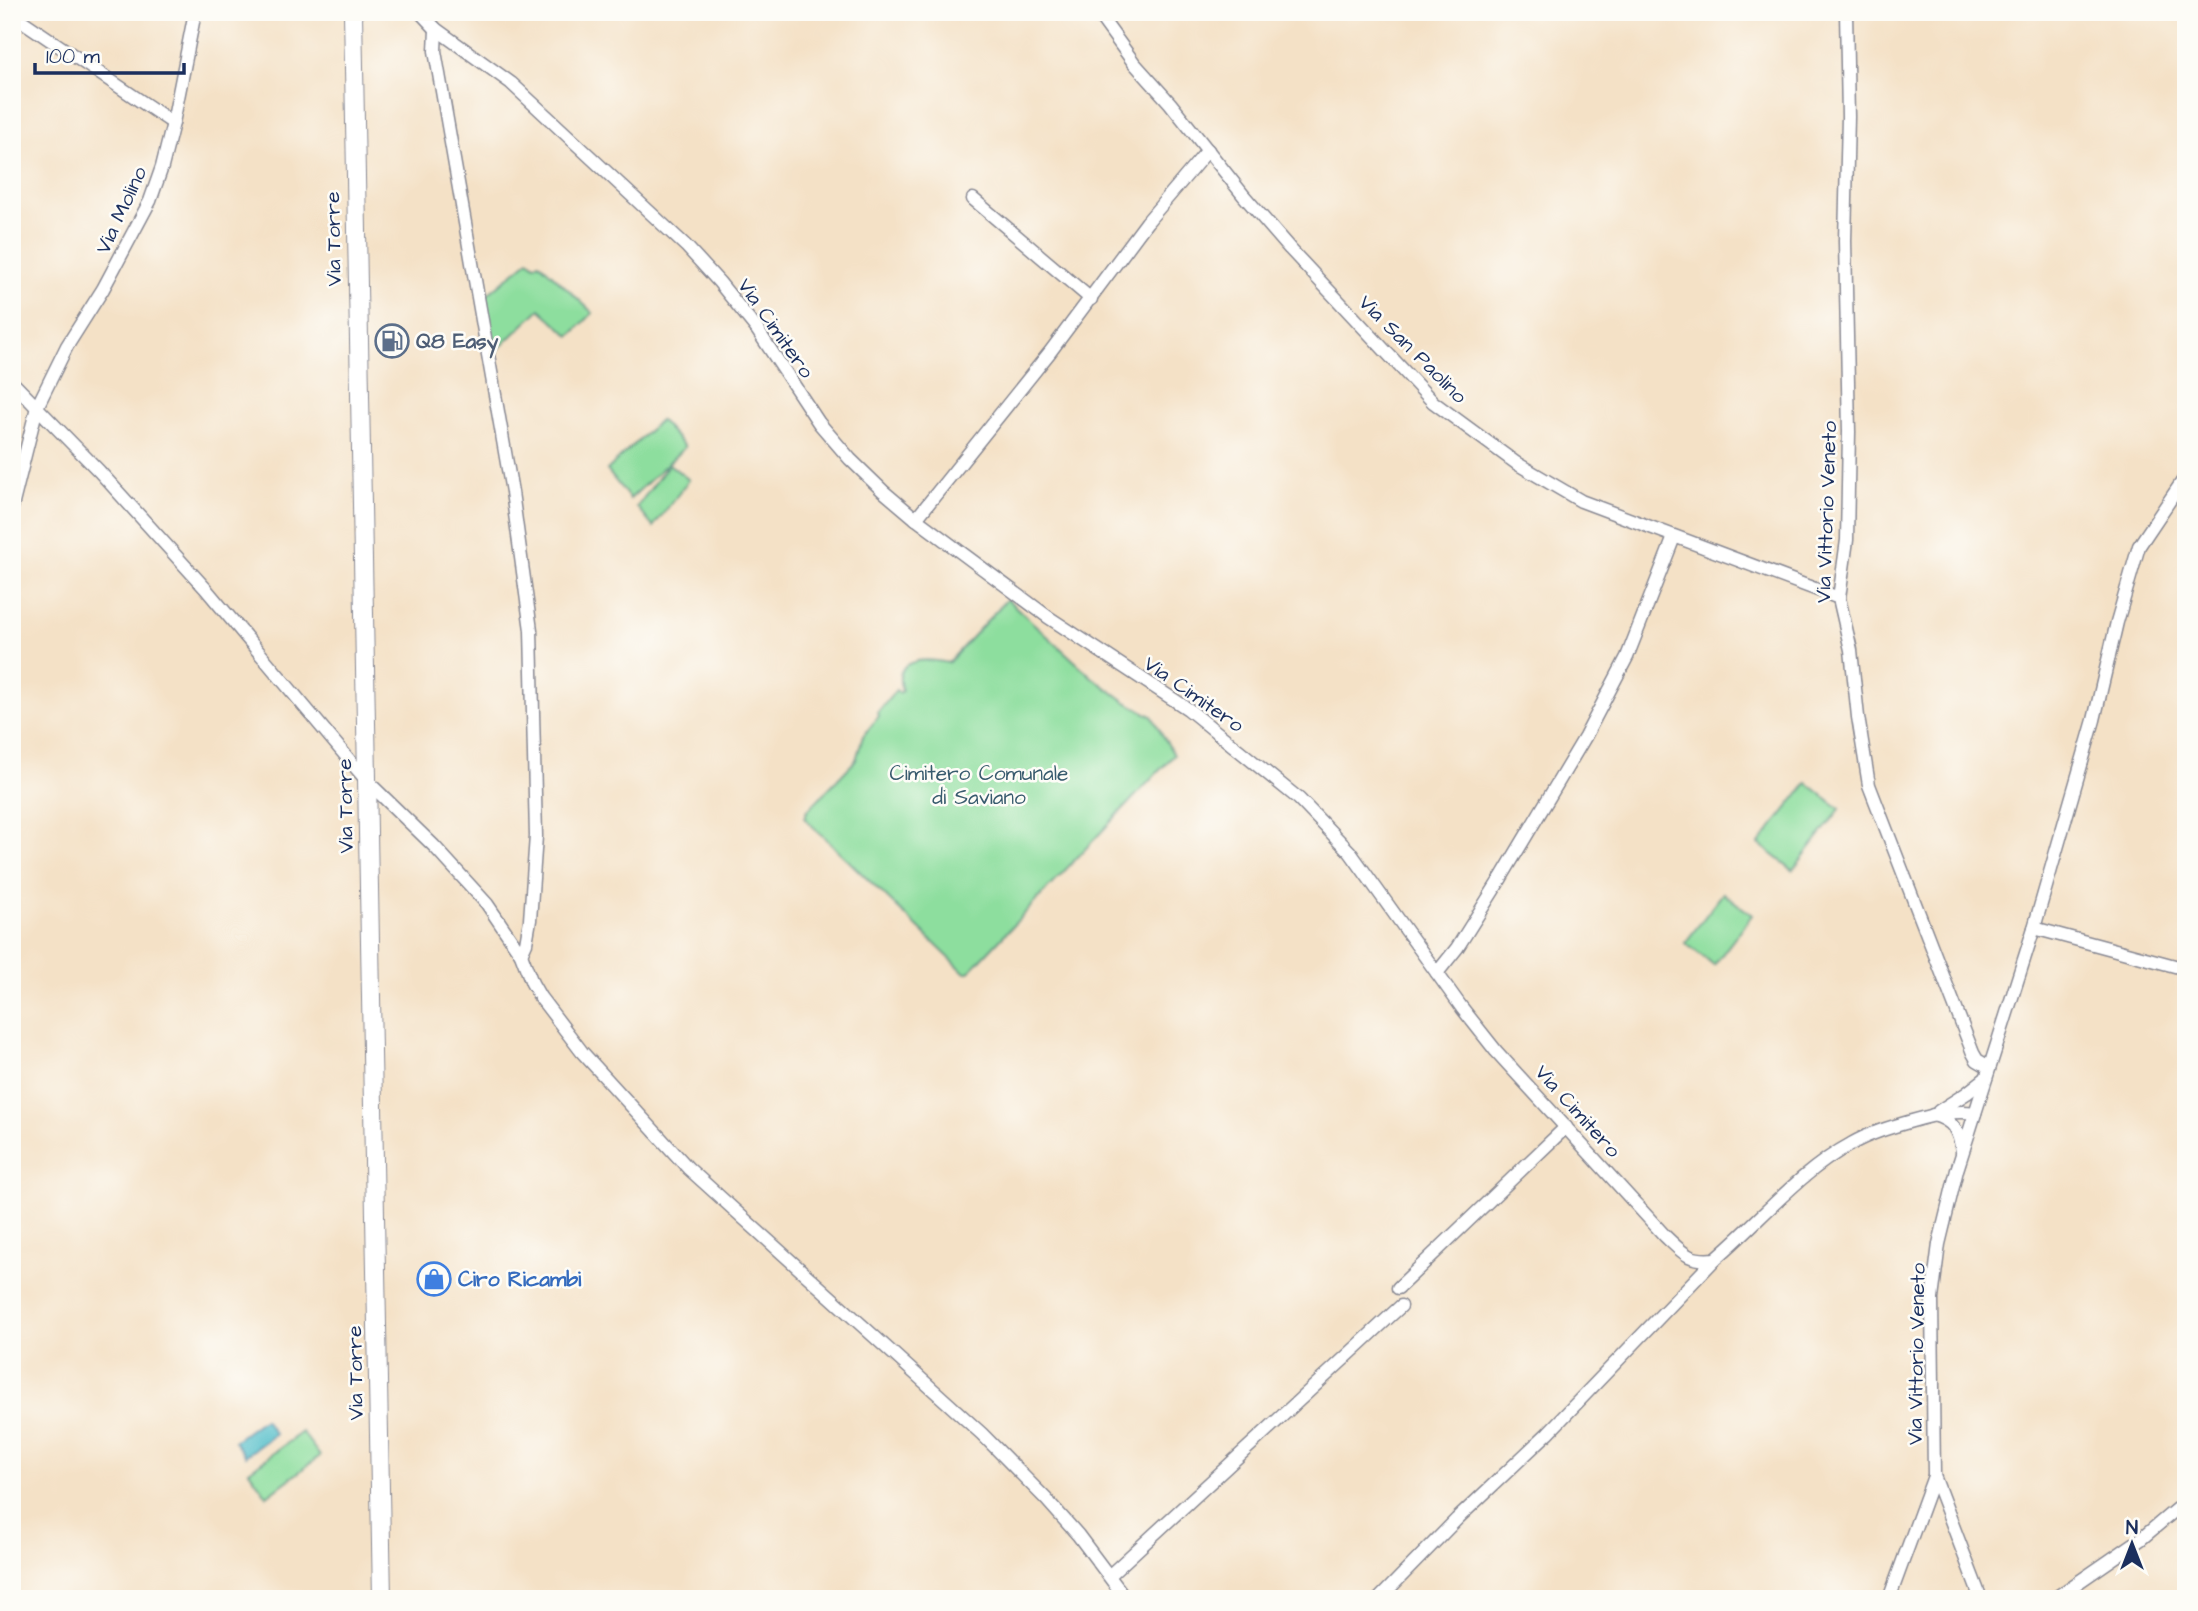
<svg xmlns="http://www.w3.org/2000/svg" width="2198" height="1611" font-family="'Architects Daughter',sans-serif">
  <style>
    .green { fill: #8dde9e; stroke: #54867e; stroke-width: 2 }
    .water { fill: #51bec9; stroke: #367694; stroke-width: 2 }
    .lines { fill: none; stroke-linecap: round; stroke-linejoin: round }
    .street-casing { stroke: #888892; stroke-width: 15 }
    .secondary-casing { stroke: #888892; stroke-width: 20 }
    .street { stroke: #fff; stroke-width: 12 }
    .secondary { stroke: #fff; stroke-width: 18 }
    .labels { text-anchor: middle; stroke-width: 5; stroke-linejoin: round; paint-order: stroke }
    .street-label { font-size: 21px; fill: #1b2f5e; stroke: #fdfcf7 }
    .service-label { font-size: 21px; font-weight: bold; fill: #4e5e75; stroke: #fdfcf7; text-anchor: start }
    .park-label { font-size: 21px; fill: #385b6e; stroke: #fdfcf7 }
    .shop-label { font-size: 21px; font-weight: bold; fill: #366cbe; stroke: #fdfcf7; text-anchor: start }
  </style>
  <rect width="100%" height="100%" fill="#fdfcf7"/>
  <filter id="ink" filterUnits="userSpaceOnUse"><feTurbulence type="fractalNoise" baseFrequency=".0143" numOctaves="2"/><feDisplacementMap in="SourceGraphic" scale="14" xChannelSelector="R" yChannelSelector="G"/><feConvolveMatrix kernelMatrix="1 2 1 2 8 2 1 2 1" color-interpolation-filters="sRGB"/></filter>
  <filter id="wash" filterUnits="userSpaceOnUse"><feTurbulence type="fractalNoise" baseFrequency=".00686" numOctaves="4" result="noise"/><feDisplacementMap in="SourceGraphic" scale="28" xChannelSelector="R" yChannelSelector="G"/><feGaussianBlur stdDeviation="1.57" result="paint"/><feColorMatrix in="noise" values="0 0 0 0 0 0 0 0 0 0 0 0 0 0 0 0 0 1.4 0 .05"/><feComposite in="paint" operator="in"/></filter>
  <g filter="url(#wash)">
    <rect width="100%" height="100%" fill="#f4e1c6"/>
    <!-- green -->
    <g class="green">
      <path d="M529,260l6,5 4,-3 54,51 -23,23 -30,-27 -48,46 -10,-56z"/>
      <path d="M660,420l25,27 -55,52 -23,-29z"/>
      <path d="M669,464l20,16 -36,47 -16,-20z"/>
      <path d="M1007,599l85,78 34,25 26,14 22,39 -205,217 -4,1 -160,-154 2,-8 49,-51 7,-24 16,-20 -2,-3 19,-23 3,3 3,-2c-11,-34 23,-33 46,-28z"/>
      <path d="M1807,783l33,26 -47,61 -34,-26z"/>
      <path d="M1723,893l29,22 -38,50 -29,-22z"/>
      <path d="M302,1432l18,24 -53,40 -18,-25z"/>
    </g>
    <!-- water -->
    <path class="water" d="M264,1419l11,15 -30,22 -11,-15z"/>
  </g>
  <g filter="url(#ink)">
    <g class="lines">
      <defs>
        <g id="street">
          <path d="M420,12l16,17 75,54 175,163 33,36 37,46 63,95 31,36 33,32 33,28 132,98 140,92 111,90 51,53 112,156 34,43 169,185c18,17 24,26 50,23 45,-38 84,-87 136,-115 19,-11 40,-17 61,-23 21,-6 41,-11 63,-8"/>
          <path d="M1097,12l37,51 36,40 74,93 46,53 143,153 83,61 65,38 258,97"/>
          <path d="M1846,12l2,105 -3,124 4,191 -2,108 -8,58 12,52 7,67 11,68 104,268 4,7 12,7"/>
          <path d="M12,14l161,109"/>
          <path d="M436,29l-1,22 77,441 19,138 5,206 -6,84 -4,23 -5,11"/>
          <path d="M973,199l118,100"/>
          <path d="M12,382l87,89 106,117 162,193 67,65 53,58 34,50 11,29 8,14 42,55 106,116 294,266 64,65 32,36 48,64"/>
          <path d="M12,507l25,-100 30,-61 36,-57 47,-88 12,-34 11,-44 22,-111"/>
          <path d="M916,519l134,-167 97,-130 61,-72"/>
          <path d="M2034,928l152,41"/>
          <path d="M1437,973l20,-25 44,-70 84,-141 42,-80 47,-120"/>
          <path d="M1939,1111l28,-18 19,-15"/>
          <path d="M1933,1115c20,5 26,16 29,36"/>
          <path d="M1398,1288l168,-161"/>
          <path d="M1934,1476l47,123"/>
          <path d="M1110,1575l291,-269"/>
          <path d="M1379,1599l78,-80 91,-86 167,-174"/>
          <path d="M1889,1599l45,-123 -2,-177 7,-55 18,-74 77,-242 60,-208 23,-98 22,-76 47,-70"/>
          <path d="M2054,1599l87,-60 45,-38"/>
        </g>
        <path id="secondary" d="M353,12l29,1587"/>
      </defs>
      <!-- street casing -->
      <use href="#street" class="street-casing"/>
      <!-- secondary casing -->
      <use href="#secondary" class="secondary-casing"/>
      <!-- street -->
      <use href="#street" class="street"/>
      <!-- secondary -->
      <use href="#secondary" class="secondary"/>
    </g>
  </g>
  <!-- icons -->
  <defs>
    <symbol id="fuel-ring" viewBox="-11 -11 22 22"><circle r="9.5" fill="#fdfcf7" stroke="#5c6f8a" stroke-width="1.5"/><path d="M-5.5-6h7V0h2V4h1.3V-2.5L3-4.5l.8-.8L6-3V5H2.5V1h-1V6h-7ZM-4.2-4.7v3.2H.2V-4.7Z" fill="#5c6f8a"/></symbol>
    <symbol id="shop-ring" viewBox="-11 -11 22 22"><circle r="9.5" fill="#fdfcf7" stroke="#3f7fe0" stroke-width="1.5"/><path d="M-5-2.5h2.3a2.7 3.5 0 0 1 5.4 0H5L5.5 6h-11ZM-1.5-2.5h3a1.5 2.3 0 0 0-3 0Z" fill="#3f7fe0"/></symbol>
  </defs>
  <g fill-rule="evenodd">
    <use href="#fuel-ring" x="373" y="322" width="38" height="38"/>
    <use href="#shop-ring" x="415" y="1260" width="38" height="38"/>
  </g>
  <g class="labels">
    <!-- street labels -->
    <g class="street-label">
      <text transform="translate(121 210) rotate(-65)" y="7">Via Molino</text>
      <text transform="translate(333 239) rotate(-91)" y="7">Via Torre</text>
      <text transform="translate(776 328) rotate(55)" y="7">Via Cimitero</text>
      <text transform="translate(1413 349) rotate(45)" y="7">Via San Paolino</text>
      <text transform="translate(1826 512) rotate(-88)" y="7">Via Vittorio Veneto</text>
      <text transform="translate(1194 694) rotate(35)" y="7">Via Cimitero</text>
      <text transform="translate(345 806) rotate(-91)" y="7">Via Torre</text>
      <text transform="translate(1578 1111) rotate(48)" y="7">Via Cimitero</text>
      <text transform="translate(1916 1354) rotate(-89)" y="7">Via Vittorio Veneto</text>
      <text transform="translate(355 1373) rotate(-91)" y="7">Via Torre</text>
    </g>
    <!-- service labels -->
    <g class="service-label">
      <text x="416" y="348">Q8 Easy</text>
    </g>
    <!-- park labels -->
    <g class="park-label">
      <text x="979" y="780">Cimitero Comunale<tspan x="979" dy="24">di Saviano</tspan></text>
    </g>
    <!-- shop labels -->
    <g class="shop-label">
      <text x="458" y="1286">Ciro Ricambi</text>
    </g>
  </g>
  <!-- margin -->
  <rect width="2198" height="1611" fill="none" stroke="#fdfcf7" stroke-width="42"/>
  <!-- north arrow -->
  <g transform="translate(2132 1544)" stroke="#fdfcf7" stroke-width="5" paint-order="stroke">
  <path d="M0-5L12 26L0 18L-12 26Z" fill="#1b2f5e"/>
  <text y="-10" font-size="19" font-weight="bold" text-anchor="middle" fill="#1b2f5e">N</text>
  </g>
  <!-- scale -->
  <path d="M35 63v10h149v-10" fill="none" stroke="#1b2f5e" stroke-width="3.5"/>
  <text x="46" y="63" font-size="21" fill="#1b2f5e" stroke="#fdfcf7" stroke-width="5" paint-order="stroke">100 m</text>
</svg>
